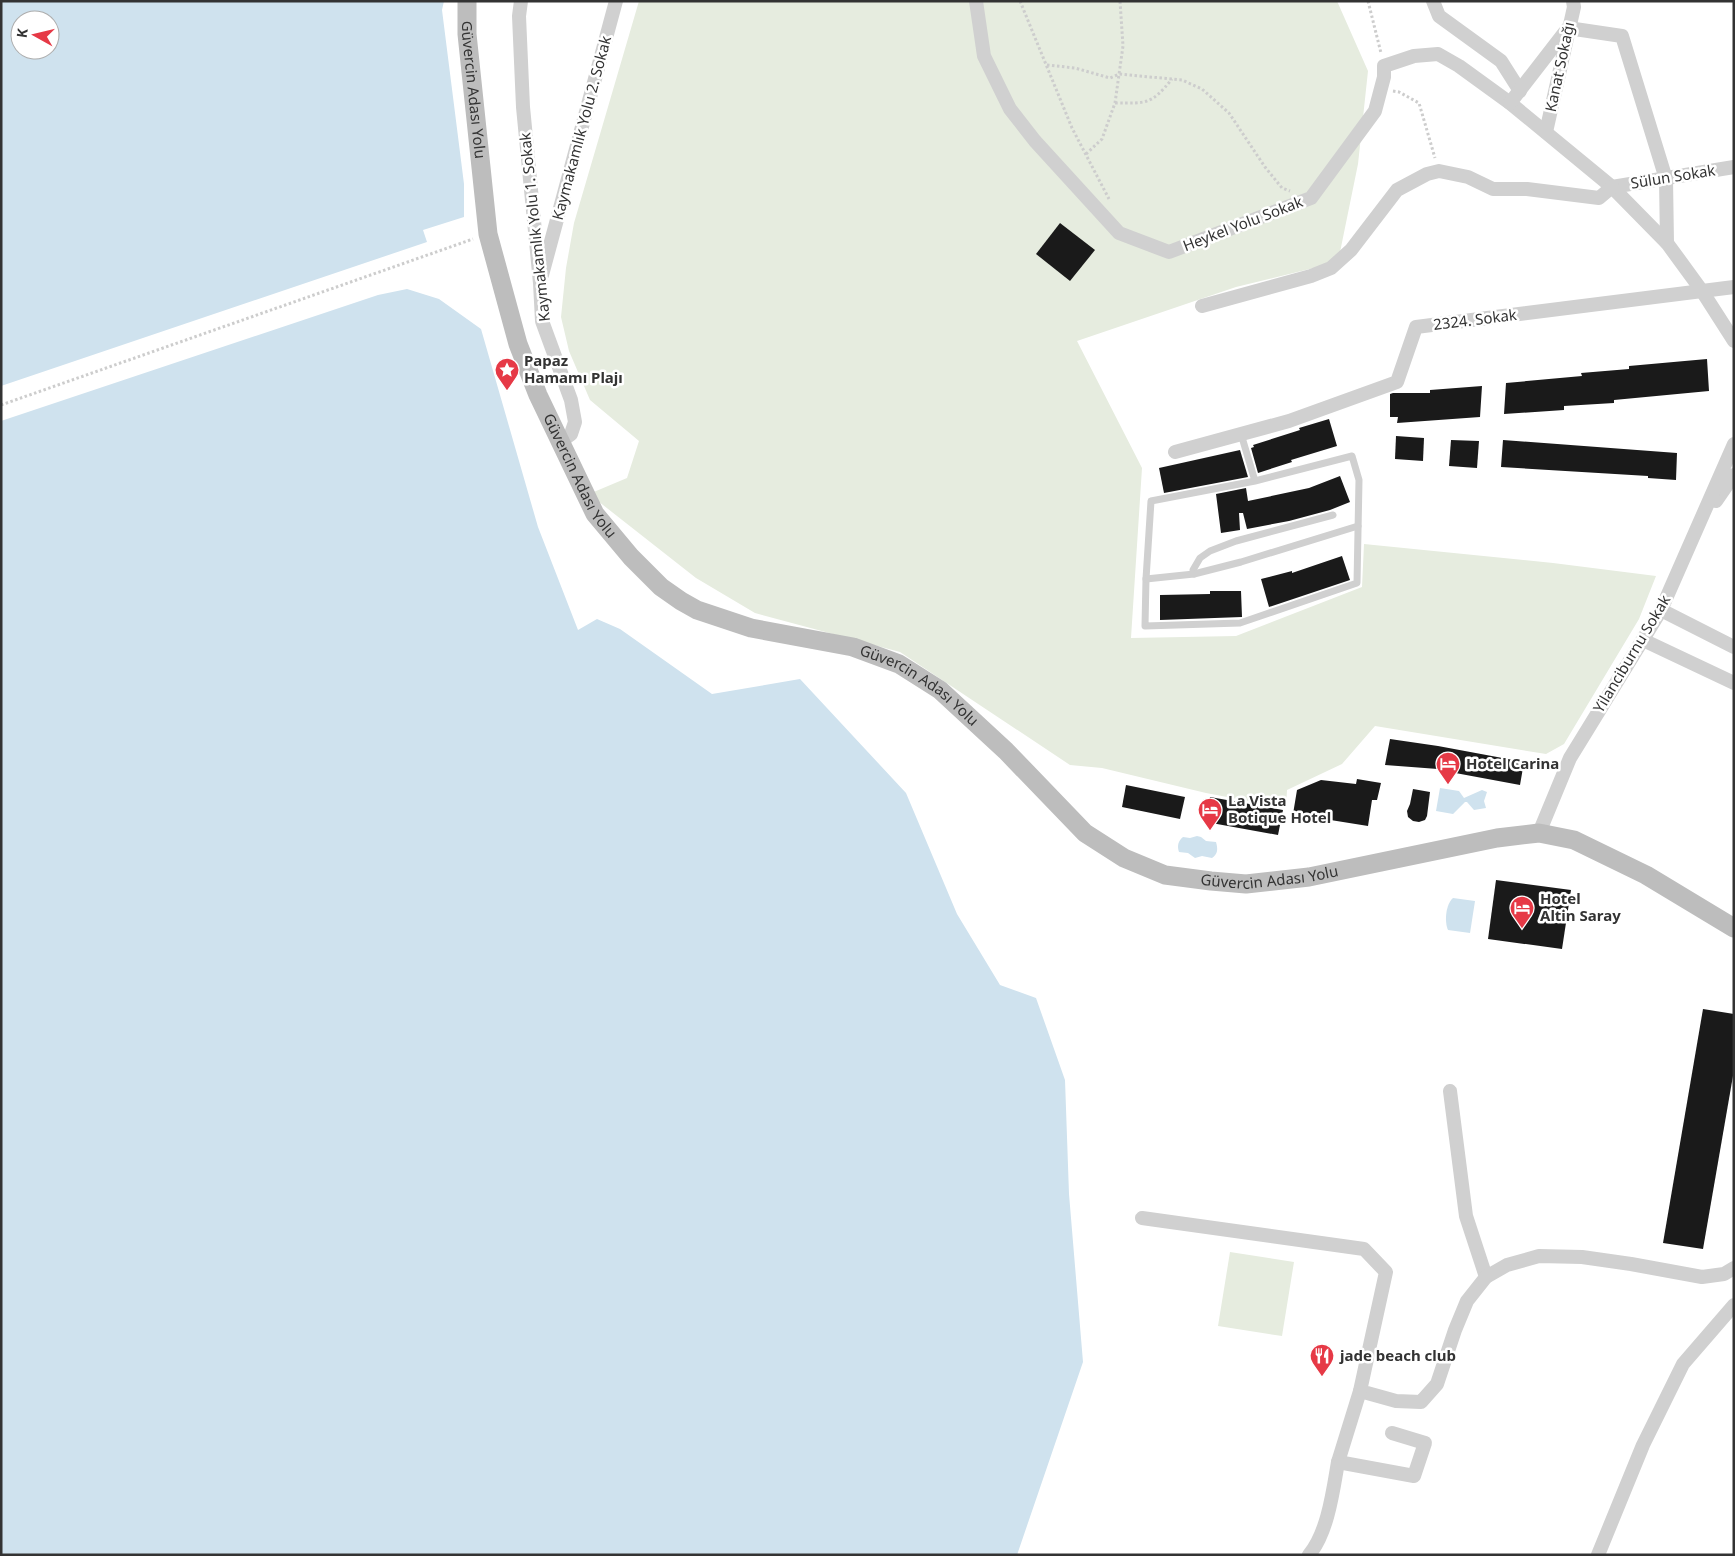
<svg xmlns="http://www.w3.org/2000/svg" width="1735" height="1556" font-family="'Noto Sans',sans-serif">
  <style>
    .green { fill: #e6ecdf }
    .water { fill: #cfe2ee; fill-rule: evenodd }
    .building { fill: #1a1a1a }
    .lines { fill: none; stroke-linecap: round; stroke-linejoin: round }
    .path { stroke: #cdcdcd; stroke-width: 3; stroke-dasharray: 2.5 2.5; stroke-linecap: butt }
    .lane { stroke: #d0d0d0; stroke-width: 7 }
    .street { stroke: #d0d0d0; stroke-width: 14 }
    .secondary { stroke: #bdbdbd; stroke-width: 19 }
    .labels { text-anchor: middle; stroke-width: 5; stroke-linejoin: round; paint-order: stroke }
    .street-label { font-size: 15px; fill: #333; stroke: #fff }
    .poi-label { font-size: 15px; font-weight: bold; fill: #333; stroke: #fff; text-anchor: start }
  </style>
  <rect width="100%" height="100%" fill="#fff"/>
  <!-- green -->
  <g class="green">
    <path d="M639,1h698l31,70 -10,93 -20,98 -102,25 -159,54 65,127 -11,170 105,-2 126,-49 2,-43 189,19 103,13 -17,43 -75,125 -18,10 -171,-28 -33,38 -55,26 -1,18 -80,-15 -104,-25 -32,-3 -170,-113 -145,-39 -59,-35 -107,-84 38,-16 12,-37 -49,-41 -21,-49 -8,-34 5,-49 8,-45z"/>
    <path d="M1230,1252l64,10 -12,74 -64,-10z"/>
  </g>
  <!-- water -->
  <g class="water">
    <path d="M1,1h443l-2,9 22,174v33l-41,13 4,12 -426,144zM20,20h30v30h-30z"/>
    <path d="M407,289l32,10 42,30 57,198 40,103 19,-11 23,10 92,65 88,-15 106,114 51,121 43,71 36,13 29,82 4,114 14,168 -66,193h-1016v-1134l377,-126z"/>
    <path d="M1440,788l19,3 5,7 18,-8 5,2 -3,9 2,7 -12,2 -7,-8h-2l-12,12 -17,-3z"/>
    <path d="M1197,836l4,1 5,4 10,1c2,7 2,12 -4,16l-10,-2 -7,2 -7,-5 -9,-1c-2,-6 -1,-11 4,-15l7,1z"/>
    <path d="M1453,898l22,3 -5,32 -22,-3c-4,-9 -2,-26 5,-32z"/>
  </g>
  <!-- building -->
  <g class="building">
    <path d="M1060,223l35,27 -25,31 -34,-27z"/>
    <path d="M1707,359l2,32 -95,9v3l-50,3v4l-60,4 2,-31 76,-7 -1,-3 48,-4v-3z"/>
    <path d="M1482,386l-2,31 -83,6 1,-6h-8v-23l3,-1h37v-3z"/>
    <path d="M1329,419l8,27 -46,14 1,2 -34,11 -7,-25 3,-1 -1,-2 47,-15 -1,-2z"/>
    <path d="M1396,436l28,2 -1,23 -28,-2z"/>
    <path d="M1451,440l28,1 -2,27 -28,-2z"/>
    <path d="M1503,440l174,13 -1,27 -28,-2v-2l-147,-9z"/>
    <path d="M1240,450l8,27 -84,16 -5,-25z"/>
    <path d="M1340,476l10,26 -20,8 -41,11 -42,8 -4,-16h-4l1,17 -19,3 -5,-39 30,-6 2,13 61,-13z"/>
    <path d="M1342,556l8,24 -81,27 -8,-28 31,-8v2z"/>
    <path d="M1210,591h31l1,26 -82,3v-25l50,-1z"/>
    <path d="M1390,739l48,7 86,16 -4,23 -70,-13 1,-2 -66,-5z"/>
    <path d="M1357,779l24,4 -4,17h-5l-4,26 -75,-12 4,-24 24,-10 35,4z"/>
    <path d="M1126,785l59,12 -5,22 -58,-12z"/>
    <path d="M1413,789l17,3 -3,24 -2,4 -6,2 -6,-1 -5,-4 -1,-6 3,-7z"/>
    <path d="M1210,797l73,13 -5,25 -72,-13z"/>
    <path d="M1496,880l75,10 -9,59 -74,-10z"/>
    <path d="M1703,1009l31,5v56l-31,179 -40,-6z"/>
  </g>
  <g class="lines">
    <!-- path -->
    <g class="path">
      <path d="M1020,1l52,127 37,71"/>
      <path d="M1368,1l13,52"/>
      <path d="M1047,65l28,3 35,10 9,-4 63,6 20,9 27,24 36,54 17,21 8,3"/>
      <path d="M1393,91l6,1 20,11 16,55"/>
      <path d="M1115,103c32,0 36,2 57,-24"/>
      <path d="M1086,154l16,-15 13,-36 8,-57 -3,-45"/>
      <path d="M1,405l472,-166"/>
    </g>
    <!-- lane -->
    <g class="lane">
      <path d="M1241,434l14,47 -104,20 -5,78 -1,47 95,-3 117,-40 2,-103 -7,-24 -97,25"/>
      <path d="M1194,574l-1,-4 7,-12 10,-7 26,-10 97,-26"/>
      <path d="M1146,579l48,-5 47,-12 117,-36"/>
    </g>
    <!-- street -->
    <g class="street">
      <path d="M521,1l-2,15 4,91 17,176 2,38 29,79 4,22 -4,12 -11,8"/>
      <path d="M976,1l8,55 26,53 25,32 84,92 50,19 142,-54 64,-87 9,-34v-11l30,-10 24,-2 21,12 51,37 102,84 55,56 35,48 32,50"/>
      <path d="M1433,1l6,15 62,45 19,30"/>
      <path d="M1510,103l58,-75 54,8 44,143 1,64"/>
      <path d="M1546,132l28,-125 -1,-6"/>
      <path d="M1612,187l122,-20"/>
      <path d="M542,275l74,-274"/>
      <path d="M1202,306l109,-30 20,-8 20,-18 46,-60 30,-16 12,-3 29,6 25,12h34l72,9 13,-11"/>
      <path d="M1175,452l114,-31 108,-39 19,-55 318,-40"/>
      <path d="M1716,501l18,-26"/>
      <path d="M1661,610l73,37"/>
      <path d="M1643,640l91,43"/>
      <path d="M1539,833l31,-75 91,-148 73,-166"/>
      <path d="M1450,1091l16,125 20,61"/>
      <path d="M1142,1218l222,31 22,23 -26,119 36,10 25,1 16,-18 18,-54 12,-29 19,-24 21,-12 32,-9 43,1 49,7 71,13 22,-3 10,-6"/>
      <path d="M1360,1391l-22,71 76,14 11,-33 -33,-10"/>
      <path d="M1309,1555c19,-23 24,-64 29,-93"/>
      <path d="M1598,1555l45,-110 40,-81 51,-59"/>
    </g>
    <!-- secondary -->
    <path class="secondary" id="s1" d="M467,1v33l21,200 30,110 20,51 57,119 36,43 30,30 20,14 16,9 54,18 102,19 46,17 41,26 66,61 79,82 39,25 41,17 46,6 35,3 63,-7 188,-39 42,-5 35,7 72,35 88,53"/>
  </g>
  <!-- icons -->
  <defs>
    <symbol id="sight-pin" viewBox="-11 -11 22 30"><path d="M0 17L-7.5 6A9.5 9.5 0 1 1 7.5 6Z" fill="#e63946" stroke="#fff"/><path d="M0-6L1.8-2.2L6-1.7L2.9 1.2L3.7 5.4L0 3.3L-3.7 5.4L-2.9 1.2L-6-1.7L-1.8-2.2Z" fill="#fff"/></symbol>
    <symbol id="hotel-pin" viewBox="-11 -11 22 30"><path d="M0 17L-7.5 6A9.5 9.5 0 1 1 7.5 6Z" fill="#e63946" stroke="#fff"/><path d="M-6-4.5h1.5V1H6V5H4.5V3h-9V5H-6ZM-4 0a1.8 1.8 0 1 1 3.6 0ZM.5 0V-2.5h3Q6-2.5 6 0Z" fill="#fff"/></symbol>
    <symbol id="restaurant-pin" viewBox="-11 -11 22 30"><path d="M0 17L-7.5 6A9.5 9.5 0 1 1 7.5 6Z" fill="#e63946" stroke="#fff"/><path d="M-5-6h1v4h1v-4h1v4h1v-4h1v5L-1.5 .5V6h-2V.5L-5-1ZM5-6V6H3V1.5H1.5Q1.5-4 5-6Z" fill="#fff"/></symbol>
  </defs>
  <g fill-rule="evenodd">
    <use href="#sight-pin" x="493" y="356" width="28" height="38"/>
    <use href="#hotel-pin" x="1434" y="750" width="28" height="38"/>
    <use href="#hotel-pin" x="1196" y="796" width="28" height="38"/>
    <use href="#hotel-pin" x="1508" y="894" width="28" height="38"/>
    <use href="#restaurant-pin" x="1308" y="1342" width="28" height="38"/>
  </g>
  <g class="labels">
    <!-- street labels -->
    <g class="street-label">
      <text transform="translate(1560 67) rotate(-78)" y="5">Kanat Sokağı</text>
      <text dy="5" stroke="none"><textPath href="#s1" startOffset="89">Güvercin Adası Yolu</textPath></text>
      <text transform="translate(582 128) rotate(-75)" y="5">Kaymakamlık Yolu 2. Sokak</text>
      <text transform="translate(1673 177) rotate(-9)" y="5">Sülun Sokak</text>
      <text transform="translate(1243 224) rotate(-21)" y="5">Heykel Yolu Sokak</text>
      <text transform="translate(535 227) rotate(-96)" y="5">Kaymakamlık Yolu 1. Sokak</text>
      <text transform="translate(1475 320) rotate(-7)" y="5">2324. Sokak</text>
      <text dy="5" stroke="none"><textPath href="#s1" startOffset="494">Güvercin Adası Yolu</textPath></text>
      <text transform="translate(1632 654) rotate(-59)" y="5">Yilanciburnu Sokak</text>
      <text dy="5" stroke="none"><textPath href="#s1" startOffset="914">Güvercin Adası Yolu</textPath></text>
      <text dy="5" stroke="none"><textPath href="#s1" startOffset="1334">Güvercin Adası Yolu</textPath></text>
    </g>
    <!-- poi labels -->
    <g class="poi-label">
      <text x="524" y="366">Papaz<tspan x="524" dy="17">Hamamı Plajı</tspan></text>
      <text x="1466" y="769">Hotel Carina</text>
      <text x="1228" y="806">La Vista<tspan x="1228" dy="17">Botique Hotel</tspan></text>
      <text x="1540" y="904">Hotel<tspan x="1540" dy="17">Altin Saray</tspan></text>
      <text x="1340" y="1361">jade beach club</text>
    </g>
  </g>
  <!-- border -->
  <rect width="1735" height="1556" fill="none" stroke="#333333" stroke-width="5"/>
  <!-- north arrow -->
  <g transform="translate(35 35) rotate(278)"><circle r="24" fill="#ffffff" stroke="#adadad"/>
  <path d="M0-4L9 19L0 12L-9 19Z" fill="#e63946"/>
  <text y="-8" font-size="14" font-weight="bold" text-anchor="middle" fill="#333333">K</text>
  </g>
</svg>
